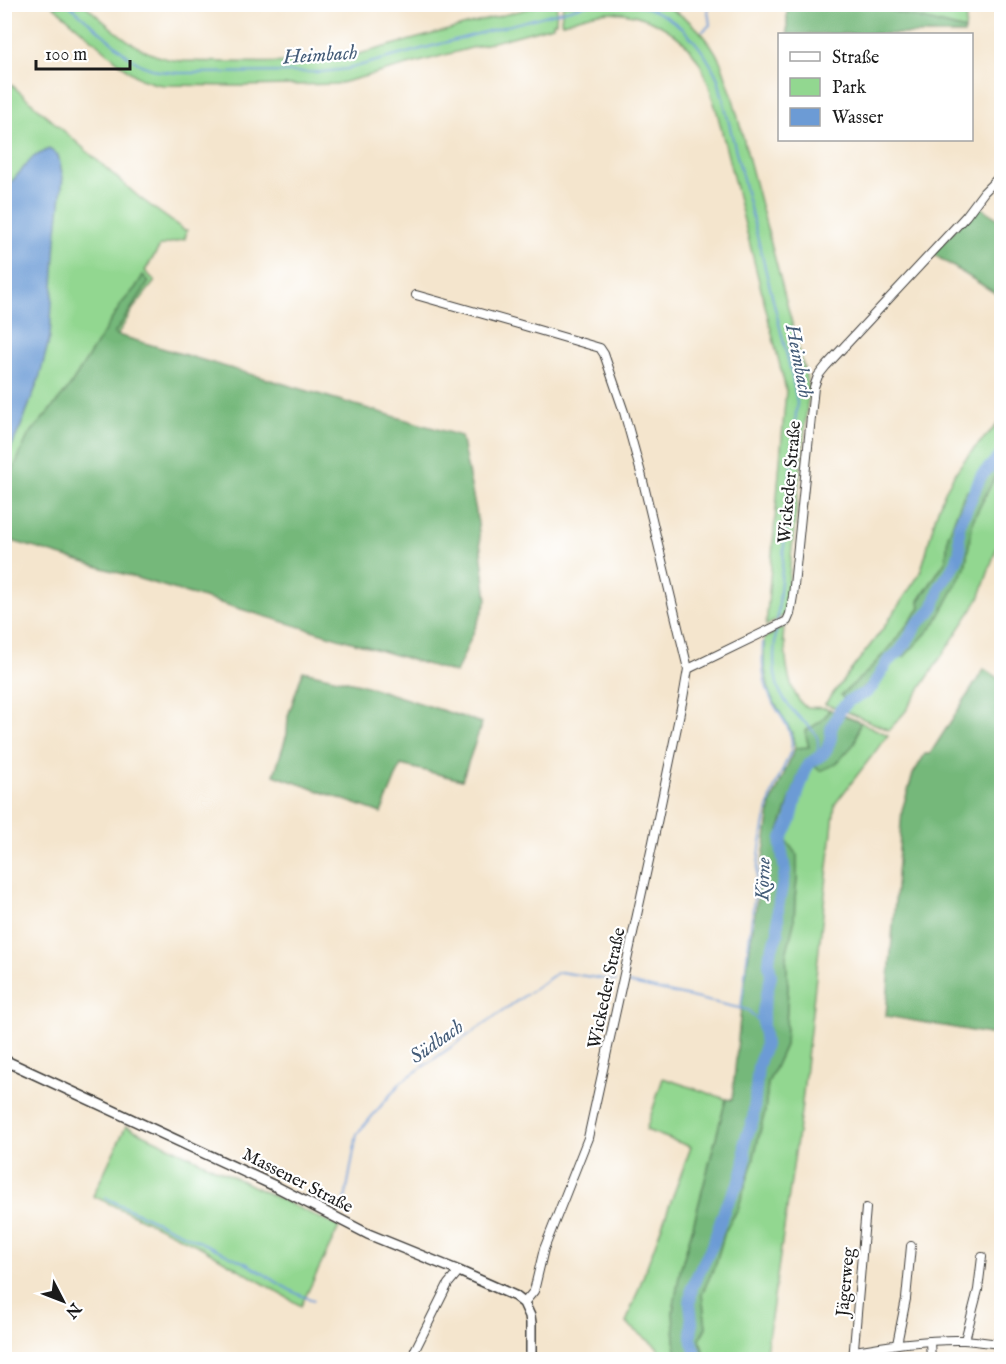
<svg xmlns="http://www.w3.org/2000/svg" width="1006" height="1364" font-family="'IM FELL English',serif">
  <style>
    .green { fill: #92d790; stroke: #577a56; stroke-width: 1.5 }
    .forest { fill: #75b87a; stroke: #486a4b; stroke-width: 1.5 }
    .water { fill: #6c9bd5; stroke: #445c78; stroke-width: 1.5 }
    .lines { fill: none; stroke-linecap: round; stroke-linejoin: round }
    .stream { stroke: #6c9bd5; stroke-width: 2 }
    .river { stroke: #6c9bd5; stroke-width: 12 }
    .minor-casing { stroke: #3c3a37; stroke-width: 10 }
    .major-casing { stroke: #3c3a37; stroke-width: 12 }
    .minor { stroke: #fff; stroke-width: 8 }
    .major { stroke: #fff; stroke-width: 9 }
    .labels { text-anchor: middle; stroke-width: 4.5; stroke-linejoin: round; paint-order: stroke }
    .street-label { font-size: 18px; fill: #1c1c1c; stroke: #fff }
    .water-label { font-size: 20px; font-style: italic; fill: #445c78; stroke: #fff }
  </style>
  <rect width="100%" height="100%" fill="#fff"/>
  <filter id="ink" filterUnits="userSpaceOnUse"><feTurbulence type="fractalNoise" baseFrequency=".0167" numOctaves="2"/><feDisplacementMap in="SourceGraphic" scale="12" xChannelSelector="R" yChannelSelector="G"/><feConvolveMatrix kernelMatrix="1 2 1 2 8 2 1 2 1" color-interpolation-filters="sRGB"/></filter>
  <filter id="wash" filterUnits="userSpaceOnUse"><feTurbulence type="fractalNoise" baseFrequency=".008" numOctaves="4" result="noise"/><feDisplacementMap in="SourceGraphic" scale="24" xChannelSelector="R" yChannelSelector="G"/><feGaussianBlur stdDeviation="1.35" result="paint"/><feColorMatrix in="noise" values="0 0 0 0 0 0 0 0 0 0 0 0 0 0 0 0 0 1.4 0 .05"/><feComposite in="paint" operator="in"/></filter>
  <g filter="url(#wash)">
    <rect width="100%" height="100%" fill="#f4e5cd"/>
    <!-- green -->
    <g class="green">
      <path d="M52,5h33c29,25 57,54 97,56 54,1 109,4 162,-3l197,-53h16l-1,17 -3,1v3l-216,58 -95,2 -77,-1 -9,-1 -15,-5 -11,-7z"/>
      <path d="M563,5l98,-1c26,12 48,32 60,59 4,10 7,21 11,32l77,293 -24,227 -19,11 20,-236 -69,-278c-5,-14 -8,-30 -15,-44 -18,-37 -62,-60 -103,-55 -12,2 -24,6 -36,10l-2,-3z"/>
      <path d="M968,5l-3,25 -95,-25 98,-1z"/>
      <path d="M5,79l135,119 44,32h3l-2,9 -25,7 -15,25 10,10 -22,28 -40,67 -88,134z"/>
      <path d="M1001,421v29l-53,86 -2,24 -27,41 1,7 -29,38 -24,26 -26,23 4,6 26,-20 19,-27 75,-86 8,-48 22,-43 6,-6v64l-22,64 -74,113 -16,18 -37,-16 -27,-10 57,-74 37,-55c8,-20 11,-42 18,-63 13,-41 35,-62 64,-91z"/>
      <path d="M784,626l-1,16h2c1,21 2,39 13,57 2,3 4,6 7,7 8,4 16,-1 24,3 -3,11 -15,17 -24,22l4,17h-14l-3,-15 -22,-38 -6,-30v-26z"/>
      <path d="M860,722l28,13 -53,69 -34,308 -36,247h-60l-5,-20 6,-12 -4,-33 14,-31 9,-32 13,-22 15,-48 12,-50 3,-28 17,-38 3,-58 -2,-32 8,-32 1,-25 2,-18 -18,-49 22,-63 9,-7 45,-18z"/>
      <path d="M663,1078l63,21 -34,131 -12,41 -7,41 3,41 3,6h-20l-1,-11 -32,-25 65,-176 -45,-17z"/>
      <path d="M126,1126l213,101 -38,79 -100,-59 -108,-51z"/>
    </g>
    <!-- forest -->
    <g class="forest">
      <path d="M787,5h83l95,25 -1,4h-177z"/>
      <path d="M976,206h3l22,15v76l-68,-43z"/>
      <path d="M143,275l6,7 -35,52 347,102 16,80 10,84 -31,73 -451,-134v-51l23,-52 40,-47 54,-86 14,-16z"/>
      <path d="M1001,450v21l-6,6 -22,43 -8,48 -30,56 -31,33 -14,-2 -19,26 -25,21 -5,-7 26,-23 24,-26 29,-38 -1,-7 27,-41 2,-24 17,-44 15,-7z"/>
      <path d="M984,669l18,12 -1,355 -115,-20 16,-206 11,-36 12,-20h5z"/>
      <path d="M303,671l57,13 122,39 -20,57 -61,-15 -20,48 -107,-38 13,-41 1,-18z"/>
      <path d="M829,709l31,13 -5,21 -19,21 -16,7 -10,-9 -9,6 -22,63 18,24v25l-2,18 -1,25 -8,32 2,32 -3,58 -17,38 -3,28 -12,50 -15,48 -13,22 -9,32 -14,31 4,33 -6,12 5,20h-26l-3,-6 -3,-41 7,-41 12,-41 34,-131 6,1 9,-92 30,-204 24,-56 14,-1 -4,-16c9,-5 21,-11 24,-22z"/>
    </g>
    <!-- water -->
    <path class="water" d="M49,149l9,6 5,22 -7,63 -6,97 -11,42 -18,47 -16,35v-272l28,-32z"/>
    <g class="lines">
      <!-- stream -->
      <g class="stream">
        <path d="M68,4l60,52 13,9 17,6 21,2 142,-1 26,-3 242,-65"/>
        <path d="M633,4c42,9 68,38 85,75l74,297 5,26 -20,222"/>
        <path d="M703,31l7,-6 -3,-21"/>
        <path d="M776,630c-2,19 -4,41 3,60 4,9 12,19 19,26 6,7 19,15 20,25 1,5 -1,12 -2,18"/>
        <path d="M628,983l120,27 15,16"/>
        <path d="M741,1008l19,-160 7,-37 6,-20 18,-40c5,-23 -15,-37 -22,-57 -7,-17 -7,-34 -6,-52"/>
        <path d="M106,1198c44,22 90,41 135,63 24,11 48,33 73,39"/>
        <path d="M343,1211l14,-77 40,-47 4,-5 156,-109 3,-1 56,9"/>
      </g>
      <!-- river -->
      <path class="river" d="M697,1360l-6,-23 1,-15 -2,-19 2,-16 5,-11 16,-32 13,-39 14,-24 5,-20v-20l8,-21 5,-53 7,-22 -2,-19v-16l8,-34 -2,-13 1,-10 8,-20v-26l7,-36 -4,-25 1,-8 9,-18 5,-21 10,-30 4,-6 13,-9 4,-5 4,-11v-9l9,-19 10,-10 16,-7 7,-7 15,-25 11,-9 6,-8 13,-21 11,-10 5,-7 6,-19 16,-24 4,-13 -1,-11v-13l22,-50 21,-22"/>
    </g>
  </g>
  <g filter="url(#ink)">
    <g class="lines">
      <defs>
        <g id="minor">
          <path d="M984,4l18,5"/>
          <path d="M416,295l102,29 82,24 4,6 20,58 17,61 47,196 -5,29 -30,144 -65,296 -44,111 -10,42 -10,12"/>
          <path d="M688,669l99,-48 3,-7 3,-18 21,-209 4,-11 8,-10 140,-150 18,-24 18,-18"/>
          <path d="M965,1340l13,-50 4,-33"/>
          <path d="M930,1341l1,19"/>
          <path d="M897,1344l9,-45 5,-53"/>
          <path d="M854,1351c36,-6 73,-12 110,-11 13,1 25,3 38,4"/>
          <path d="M412,1360l3,-10 33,-66 11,-13"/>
          <path d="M853,1360l13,-152"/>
        </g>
        <path id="major" d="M4,1060l271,126 93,48 91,37 56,25 9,7 6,13 1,7v37"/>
      </defs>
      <!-- minor casing -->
      <use href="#minor" class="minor-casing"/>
      <!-- major casing -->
      <use href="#major" class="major-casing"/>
      <!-- minor -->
      <use href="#minor" class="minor"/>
      <!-- major -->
      <use href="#major" class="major"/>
    </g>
  </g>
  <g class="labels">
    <!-- street labels -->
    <g class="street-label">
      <text transform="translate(789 482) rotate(-85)" y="6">Wickeder Straße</text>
      <text transform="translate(606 988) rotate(-78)" y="6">Wickeder Straße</text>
      <text transform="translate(298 1180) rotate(27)" y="6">Massener Straße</text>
      <text transform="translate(845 1282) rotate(-85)" y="6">Jägerweg</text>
    </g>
    <!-- water labels -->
    <g class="water-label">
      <text transform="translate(320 54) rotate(-4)" y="7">Heimbach</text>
      <text transform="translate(800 361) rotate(79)" y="7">Heimbach</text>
      <text transform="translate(762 879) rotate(-88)" y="7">Körne</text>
      <text transform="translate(436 1041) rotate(-35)" y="7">Südbach</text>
    </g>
  </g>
  <!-- margin -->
  <rect width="1006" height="1364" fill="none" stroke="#fff" stroke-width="24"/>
  <!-- legend -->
  <rect x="778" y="33" width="195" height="108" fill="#ffffff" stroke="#a4a4a4" stroke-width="1.5"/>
  <rect x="790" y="52" width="30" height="9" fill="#ffffff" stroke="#a4a4a4" stroke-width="1.5"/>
  <text x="832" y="63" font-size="18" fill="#1c1c1c">Straße</text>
  <rect x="790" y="78" width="30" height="18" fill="#92d790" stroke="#a4a4a4" stroke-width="1.5"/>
  <text x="832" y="93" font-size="18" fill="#1c1c1c">Park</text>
  <rect x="790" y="108" width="30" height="18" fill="#6c9bd5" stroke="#a4a4a4" stroke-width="1.5"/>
  <text x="832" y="123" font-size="18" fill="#1c1c1c">Wasser</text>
  <!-- north arrow -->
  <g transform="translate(63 1301) rotate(132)" stroke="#ffffff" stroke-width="4.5" paint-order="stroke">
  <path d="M0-4.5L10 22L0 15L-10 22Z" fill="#1c1c1c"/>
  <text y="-9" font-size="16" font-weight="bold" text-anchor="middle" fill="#1c1c1c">N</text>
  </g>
  <!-- scale -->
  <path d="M36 60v9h94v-9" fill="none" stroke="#1c1c1c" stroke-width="3"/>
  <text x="45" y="60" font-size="18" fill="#1c1c1c" stroke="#ffffff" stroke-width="4.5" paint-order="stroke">100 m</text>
</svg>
